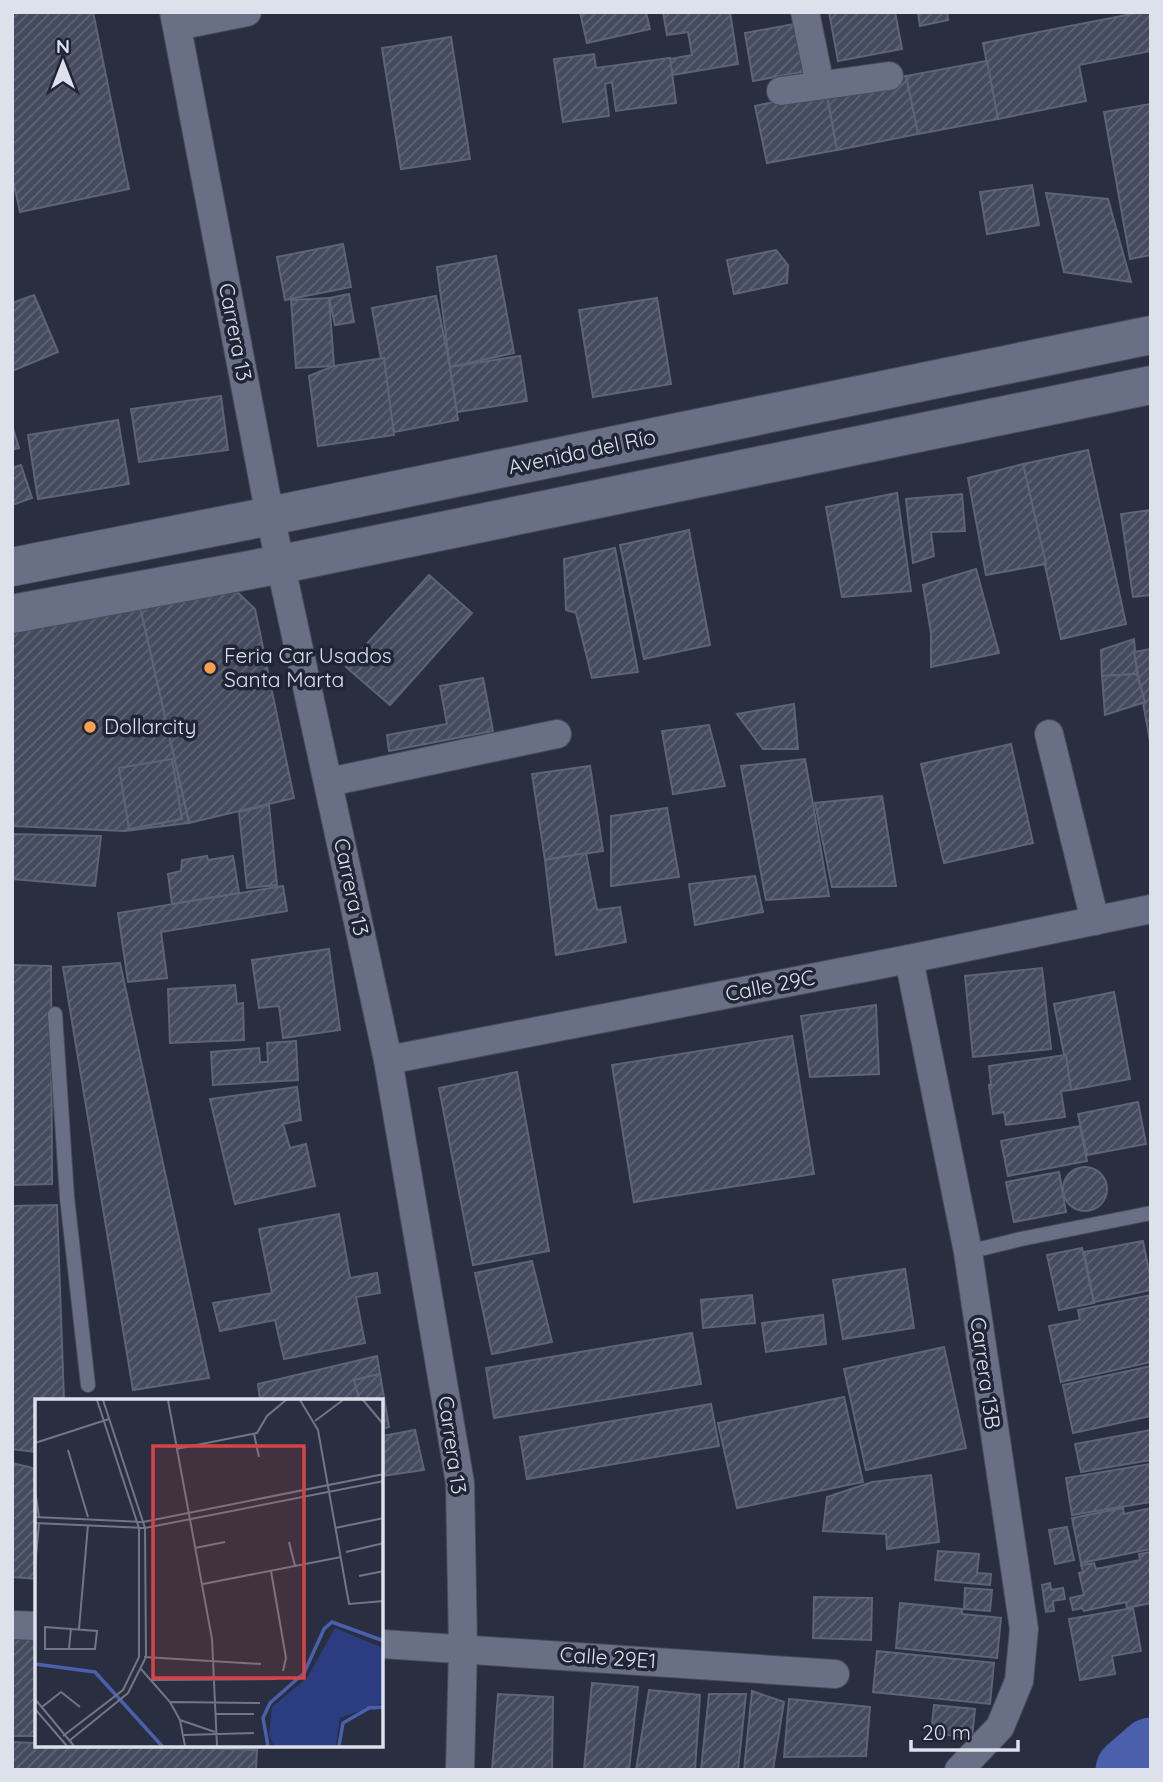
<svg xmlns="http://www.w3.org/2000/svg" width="1163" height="1782" font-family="Quicksand,sans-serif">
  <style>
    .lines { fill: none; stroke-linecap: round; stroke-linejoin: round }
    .river { stroke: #4a60ad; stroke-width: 65 }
    .building { fill: url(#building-hatch); stroke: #5d6478; stroke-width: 2 }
    .lane-casing { stroke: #474c5a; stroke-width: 16 }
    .street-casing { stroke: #474c5a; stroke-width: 30 }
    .secondary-casing { stroke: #474c5a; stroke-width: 40 }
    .lane { stroke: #697085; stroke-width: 14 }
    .street { stroke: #697085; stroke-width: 28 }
    .secondary { stroke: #697085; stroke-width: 38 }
    .poi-dot { fill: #fa9f4e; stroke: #1f2536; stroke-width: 2.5 }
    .labels { text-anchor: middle; stroke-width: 7; stroke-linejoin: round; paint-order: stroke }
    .street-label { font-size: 21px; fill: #dce1ec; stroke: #1f2536 }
    .poi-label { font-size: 21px; fill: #dce1ec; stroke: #1f2536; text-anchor: start }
    .inset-river { fill: none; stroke: #4a60ad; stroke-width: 3.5 }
    .inset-road { fill: none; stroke: #717685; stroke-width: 2 }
    .view { fill: #d74445; fill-opacity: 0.15; stroke: #d74445; stroke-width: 3.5 }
    .inset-edge { fill: none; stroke: #dce1ec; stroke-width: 3.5 }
  </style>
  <defs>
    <pattern id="building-hatch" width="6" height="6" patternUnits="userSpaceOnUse" patternTransform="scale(1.75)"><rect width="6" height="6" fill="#454b5e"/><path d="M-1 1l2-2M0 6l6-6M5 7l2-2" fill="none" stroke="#5f6575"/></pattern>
  </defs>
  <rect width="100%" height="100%" fill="#292f40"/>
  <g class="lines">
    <!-- river -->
    <path class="river" d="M1128,1770l23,-20"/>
  </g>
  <!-- building -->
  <g class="building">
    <path d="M12,12h81l36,177 -109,23 -8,-36z"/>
    <path d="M580,12h66l4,17 -63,14z"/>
    <path d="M663,12h67l8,52 -66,11 -2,-16 22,-4 -4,-23 -21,3z"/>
    <path d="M829,12h66l7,37 -64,12z"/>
    <path d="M918,12h29l1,8 -28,6z"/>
    <path d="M1142,12h9v39l-72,14 7,36 -88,18 -15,-76z"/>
    <path d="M800,23l8,48 -55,10 -8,-48z"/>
    <path d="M451,37l19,122 -69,10 -19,-121z"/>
    <path d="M594,54l2,14 74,-10 6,45 -60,8 -4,-29 -7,2 4,32 -46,6 -9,-63z"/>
    <path d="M987,61l11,58 -80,15 -12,-58z"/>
    <path d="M906,76l12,58 -81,16 -11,-59z"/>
    <path d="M826,91l11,59 -70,13 -12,-57z"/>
    <path d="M1151,104v151l-21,4 -26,-147z"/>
    <path d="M1032,185l7,40 -52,9 -7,-42z"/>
    <path d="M1046,193l62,6 23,83 -67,-10z"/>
    <path d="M343,244l8,43 -66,13 -8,-43z"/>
    <path d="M776,250l12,15 -1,18 -53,11 -7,-34z"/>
    <path d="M496,256l18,97 -64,14 -13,-100z"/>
    <path d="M349,294l5,28 -19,3 -6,-27z"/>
    <path d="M34,295l24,57 -46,19v-68z"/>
    <path d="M436,296l14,71 8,53 -64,12 -22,-124z"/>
    <path d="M329,298l5,68 -38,2 -5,-68z"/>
    <path d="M657,298l14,86 -78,13 -14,-87z"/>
    <path d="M520,356l7,45 -70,11 -7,-45z"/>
    <path d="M384,358l10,77 -76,11 -9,-70 25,-10z"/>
    <path d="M221,396l7,54 -89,12 -8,-53z"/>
    <path d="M118,420l11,64 -91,15 -10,-64z"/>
    <path d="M12,425l7,23 -7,2z"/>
    <path d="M1088,450l38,174 -65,15 -38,-175z"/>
    <path d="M1023,464l23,100 -60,11 -18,-97z"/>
    <path d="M21,465l11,33 -20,7v-37z"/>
    <path d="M897,493l14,98 -69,6 -16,-90z"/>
    <path d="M962,494l3,37 -34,1 3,24 -21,7 -7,-64z"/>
    <path d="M1151,510v85l-18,2 -12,-83z"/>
    <path d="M689,530l21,115 -66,14 -24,-114z"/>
    <path d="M615,548l23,124 -46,6 -16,-65 -10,-3 -2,-51z"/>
    <path d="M976,569l23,84 -68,14v-34l-8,-48z"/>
    <path d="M429,575l43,38 -82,92 -44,-38z"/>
    <path d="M232,587l23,22 39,189 -105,25 -49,-216z"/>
    <path d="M140,607l49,216 -64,8 -113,-5v-194z"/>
    <path d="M1134,639l3,35 -35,2 -1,-26z"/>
    <path d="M1151,649v98l-17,-95z"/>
    <path d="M1137,674l8,28 -40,13 -3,-39z"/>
    <path d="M483,678l10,53 -104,20 -2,-16 60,-11 -7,-38z"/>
    <path d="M794,704l4,45h-35l-26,-35z"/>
    <path d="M709,725l16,61 -52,8 -11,-63z"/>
    <path d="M1011,744l22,99 -89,20 -23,-99z"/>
    <path d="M172,759l10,60 -53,10 -10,-61z"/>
    <path d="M805,759l24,137 -63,4 -25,-134z"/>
    <path d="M590,766l13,85 -58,9 -13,-86z"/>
    <path d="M882,796l14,90 -64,1 -17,-84z"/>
    <path d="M269,805l8,80 -30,3 -8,-76z"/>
    <path d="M667,808l12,69 -68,9v-70z"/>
    <path d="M12,834l89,2 -6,50 -83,-7z"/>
    <path d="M586,853l11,57 23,-3 6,35 -70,13 -11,-95z"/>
    <path d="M207,856l1,4 25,-4 6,37 -67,11 -4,-30 13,-3 1,-11z"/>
    <path d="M755,876l8,36 -68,13 -6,-41z"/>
    <path d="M283,886l4,25 -126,21 6,46 -39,4 -10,-69z"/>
    <path d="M329,949l11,81 -57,8 -4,-32 -20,2 -7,-48z"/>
    <path d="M120,963l89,415 -76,12 -70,-423z"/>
    <path d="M12,965l39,1 1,218 -40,1z"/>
    <path d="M1042,968l9,81 -78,8 -8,-81z"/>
    <path d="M235,985l2,19 6,-1 1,37 -74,3 -2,-54z"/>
    <path d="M1114,992l16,87 -59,11 -17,-86z"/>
    <path d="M876,1005l3,69 -69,3 -9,-61z"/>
    <path d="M792,1036l22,138 -180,28 -22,-137z"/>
    <path d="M296,1041l2,39 -85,5 -2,-33 48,-4 1,14h8l-1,-19z"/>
    <path d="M1066,1055l5,35 -10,1 4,26 -59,8 -2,-13 -11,2 -4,-29h2l-2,-19z"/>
    <path d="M517,1072l32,179 -76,14 -34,-177z"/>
    <path d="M297,1087l4,33 -18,4 7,24 16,-4 9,42 -80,18 -25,-105z"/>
    <path d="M1138,1102l8,42 -59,11 -9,-41z"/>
    <path d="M1080,1126l7,35 -79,15 -7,-35z"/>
    <circle cx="1085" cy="1189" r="22"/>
    <path d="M1059,1172l7,40 -52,10 -8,-40z"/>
    <path d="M57,1205l7,195h-27v52l-25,-3v-243z"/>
    <path d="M339,1214l11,64 27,-5 3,20 -24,4 9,46 -81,16 -9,-39 -55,11 -7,-28 59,-10 -13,-64z"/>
    <path d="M1143,1241l8,40v9l-57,12 -10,-50z"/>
    <path d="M1082,1248l12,55 -35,7 -12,-55z"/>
    <path d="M532,1261l20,81 -60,12 -17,-81z"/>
    <path d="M905,1269l9,59 -71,11 -10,-59z"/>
    <path d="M752,1295l3,28 -52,5 -2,-28z"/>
    <path d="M1151,1295v67l-90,20 -12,-56 31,-6 -2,-10z"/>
    <path d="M823,1315l3,29 -60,8 -4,-29z"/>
    <path d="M692,1333l9,51 -207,34 -8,-50z"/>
    <path d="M944,1347l22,101 -100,22 -22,-101z"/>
    <path d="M377,1356l3,18 -26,6 5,18 -8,2h-91l-2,-16z"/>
    <path d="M1151,1366v50l-78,17 -10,-48z"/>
    <path d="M380,1374l9,53 -7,2v-29h-31l8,-2 -5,-18z"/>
    <path d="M844,1397l19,85 -126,26 -19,-85z"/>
    <path d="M711,1404l8,42 -192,33 -7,-42z"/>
    <path d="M415,1430l9,40 -42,6v-40z"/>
    <path d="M1151,1430v30l-70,12 -6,-28z"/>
    <path d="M12,1463l25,6v110l-25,-2z"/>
    <path d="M1151,1464v38l-79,13 -6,-37z"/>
    <path d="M931,1475l8,67 -52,7 -1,-15 -63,-3 4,-34 45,-15z"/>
    <path d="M1123,1508l1,6 27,-6v41l-70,14 -9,-45z"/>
    <path d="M1067,1527l7,33 -19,4 -6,-34z"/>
    <path d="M938,1551l41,3 -2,19 14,1 -1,11 -55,-5z"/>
    <path d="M1151,1552v16l-2,1 2,8v26l-24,5 -1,-6 -42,9 -2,-3 -9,2 -3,-12 14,-3 -5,-22 4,-1 -2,-7 13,-2 2,6 44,-9 -1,-6z"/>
    <path d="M1050,1583l1,7 12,-2 2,11 -12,2 1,10 -8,1 -4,-27z"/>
    <path d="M965,1588l27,2 -2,21 -26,-2z"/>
    <path d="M814,1597l58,1 -1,42 -58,-2z"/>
    <path d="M900,1603l62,6v5l39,4 -4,40 -101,-10z"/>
    <path d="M1133,1608l8,43 -29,5 3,18 -35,6 -11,-61z"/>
    <path d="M12,1630l25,1v105h-25z"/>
    <path d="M877,1651l117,12 -4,41 -117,-12z"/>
    <path d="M592,1683l46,4 -9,83h-45z"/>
    <path d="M649,1690l51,5 -5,75h-59z"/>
    <path d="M752,1691l32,11 -11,68h-29z"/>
    <path d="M498,1694l55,3 -1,73h-60z"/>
    <path d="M709,1694h37l-8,76h-37z"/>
    <path d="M789,1699l81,8 -4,49 -82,1z"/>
    <path d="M934,1705l41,4 -3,29 -41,-5z"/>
    <path d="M12,1742l25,1v2h76l144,5 -1,20h-244z"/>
  </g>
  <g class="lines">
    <defs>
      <g id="lane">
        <path d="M55,1014l12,183 21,188"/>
        <path d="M968,1252l53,-13 130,-26"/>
      </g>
      <g id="street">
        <path d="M174,12l96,504 118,544 72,423 3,165 -3,122"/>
        <path d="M805,12l15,73"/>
        <path d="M177,26l70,-14"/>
        <path d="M781,91l108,-15"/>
        <path d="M1049,734l46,187"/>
        <path d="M329,782l228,-48"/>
        <path d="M909,959l59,293 56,377 -5,52 -19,46 -41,43"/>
        <path d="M388,1060l521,-101 242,-50"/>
        <path d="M12,1625l25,1"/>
        <path d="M382,1644l453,30"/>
      </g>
      <g id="secondary">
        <path d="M12,567l258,-51 881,-181"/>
        <path d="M12,614l270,-50 869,-179"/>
      </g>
    </defs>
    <!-- lane casing -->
    <use href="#lane" class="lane-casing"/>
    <!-- street casing -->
    <use href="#street" class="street-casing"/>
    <!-- secondary casing -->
    <use href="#secondary" class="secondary-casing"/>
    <!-- lane -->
    <use href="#lane" class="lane"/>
    <!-- street -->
    <use href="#street" class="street"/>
    <!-- secondary -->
    <use href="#secondary" class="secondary"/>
  </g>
  <!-- markers -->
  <g class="poi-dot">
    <circle cx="210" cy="668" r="7"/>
    <circle cx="90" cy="727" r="7"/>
  </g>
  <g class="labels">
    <!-- street labels -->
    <g class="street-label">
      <text transform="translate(235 332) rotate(79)" y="7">Carrera 13</text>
      <text transform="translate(582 452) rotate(-12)" y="7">Avenida del Río</text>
      <text transform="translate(351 887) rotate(78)" y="7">Carrera 13</text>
      <text transform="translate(770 986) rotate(-11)" y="7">Calle 29C</text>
      <text transform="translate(985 1373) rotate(82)" y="7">Carrera 13B</text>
      <text transform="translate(452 1445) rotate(82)" y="7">Carrera 13</text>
      <text transform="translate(608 1658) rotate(4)" y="7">Calle 29E1</text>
    </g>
    <!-- poi labels -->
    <g class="poi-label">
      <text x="224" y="663">Feria Car Usados<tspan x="224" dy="24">Santa Marta</tspan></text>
      <text x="104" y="734">Dollarcity</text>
    </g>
  </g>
  <!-- overview -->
  <g transform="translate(35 1399)">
    <rect width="348" height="348" fill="#292f40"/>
    <path d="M300,229l48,20v55l-43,15 -4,28h-62l-5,-11 3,-28 35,-29z" fill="#2c3c80"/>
    <path class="inset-river" d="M0,265l60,8 67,74M233,347l-5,-28 7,-15 34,-30 20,-44 8,-7 52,19M304,347l4,-23 26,-15 15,-1"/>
    <path class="inset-road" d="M133,1l44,239 5,107M265,1l18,30 31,174 35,-3M328,1l21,25M280,22l28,-21M219,35l5,23M0,44l74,-24M141,50l81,-16 10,-17 19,-16M33,51l20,67M0,91l4,27M0,118l108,5 241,-48M0,124l110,5 239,-47M300,129l49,-10M254,143l6,24M160,149l30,-6M311,153l38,-9M0,168l4,-44M236,172l15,87 -3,13M324,177l25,-5M168,185l138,-27M10,228l52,4 -2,18h-50zM44,230l9,-104M34,250l2,-21M109,258l117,7M106,270l29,33 10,18 5,26M115,281l126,-1M0,300l39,47M136,303l89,1M7,308l19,-15 19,15M0,310l32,37M180,315h39M145,321l35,12M149,336l70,-2M28,337l60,-46 16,-33v-129l-42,-128M34,342l59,-48 18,-36 -1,-129 -42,-128"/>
    <path class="view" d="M118,47h151v232h-151z"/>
    <rect width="348" height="348" class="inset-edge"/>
  </g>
  <!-- border -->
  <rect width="1163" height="1782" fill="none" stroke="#dce1ec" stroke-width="28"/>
  <!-- north arrow -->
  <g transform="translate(63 63)" stroke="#1f2536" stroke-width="5" paint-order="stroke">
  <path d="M0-5L12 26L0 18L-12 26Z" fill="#dce1ec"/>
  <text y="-10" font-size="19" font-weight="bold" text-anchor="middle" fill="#dce1ec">N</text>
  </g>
  <!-- scale -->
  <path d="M911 1740v10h107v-10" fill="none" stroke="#dce1ec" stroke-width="3.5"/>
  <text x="922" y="1740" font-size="21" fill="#dce1ec" stroke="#1f2536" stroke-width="5" paint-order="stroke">20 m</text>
</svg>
